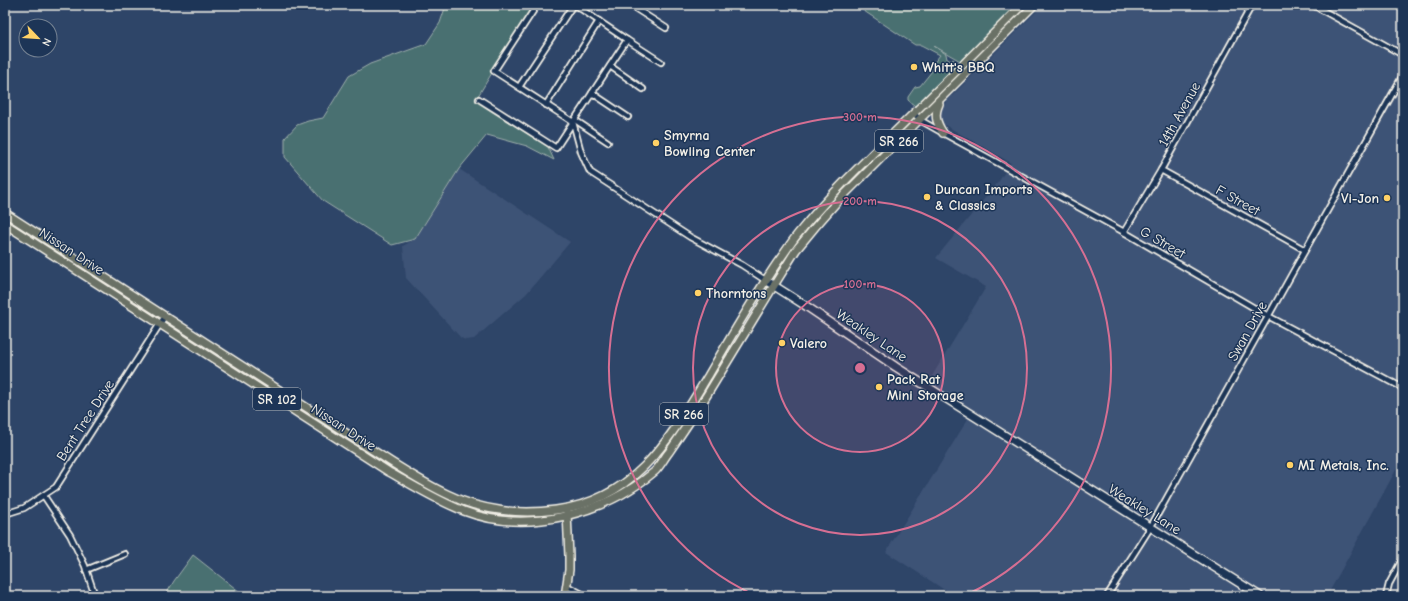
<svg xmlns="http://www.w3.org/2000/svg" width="1408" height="601" font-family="'Comic Neue',sans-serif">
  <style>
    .built { fill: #3e5376 }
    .green { fill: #4a6f71; stroke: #9fb0ac }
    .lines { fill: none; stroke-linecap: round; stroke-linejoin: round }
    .street-casing { stroke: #f4f1e8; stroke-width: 8 }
    .secondary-casing { stroke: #f4f1e8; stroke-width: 10 }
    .primary-casing { stroke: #f4f1e8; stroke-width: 10 }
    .street { stroke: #1d3557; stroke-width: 4.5 }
    .secondary { stroke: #1d3557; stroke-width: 7 }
    .primary { stroke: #6a7166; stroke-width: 7 }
    .ring { fill: none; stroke: #d66f93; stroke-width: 2 }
    .poi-dot { fill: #ffd166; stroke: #1d3557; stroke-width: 1.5 }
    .labels { text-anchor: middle; stroke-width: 3; stroke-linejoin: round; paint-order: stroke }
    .shield { fill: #1d3557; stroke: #b4b9bc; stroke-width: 1 }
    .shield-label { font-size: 13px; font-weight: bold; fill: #f4f1e8 }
    .poi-label { font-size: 14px; font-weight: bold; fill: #f4f1e8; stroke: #1d3557; text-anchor: start }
    .street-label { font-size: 14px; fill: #f4f1e8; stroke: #1d3557 }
    .centre { fill: #d66f93; stroke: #1d3557; stroke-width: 2 }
    .ring-label { font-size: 12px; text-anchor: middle; font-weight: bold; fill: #d66f93; stroke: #1d3557; stroke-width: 3; stroke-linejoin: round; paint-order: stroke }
  </style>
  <rect width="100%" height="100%" fill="#2e4568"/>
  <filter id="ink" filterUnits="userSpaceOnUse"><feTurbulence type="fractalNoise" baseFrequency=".025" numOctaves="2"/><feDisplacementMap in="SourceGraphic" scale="8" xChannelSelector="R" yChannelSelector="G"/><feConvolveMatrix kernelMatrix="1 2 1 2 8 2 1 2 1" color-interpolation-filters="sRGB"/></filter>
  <g filter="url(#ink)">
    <!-- built -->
    <g class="built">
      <path d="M1043,5h360v452l-76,139h-373l-68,-44 85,-138 -45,-28 60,-99 -50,-29 63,-77 12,-18 -80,-46z"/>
      <path d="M459,169l111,73 -44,52 -52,45 -8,1 -5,-2 -55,-60 -3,-32 12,-7z"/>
    </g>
    <!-- green -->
    <g class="green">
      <path d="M446,5h87l-58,96 73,46 6,13 -27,-14 -40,-11 -28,34 -44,70 -23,6 -69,-44 -38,-44v-19l12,-13 11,-4 15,-3 26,-42 21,-12 56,-20 14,-21z"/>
      <path d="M855,5h163l-56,57 -28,-16 12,8 1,5 4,2 2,-2 5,6 -41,40 -2,1 -7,-6v-3l7,-10 5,-1 12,-15 1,-7 7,-9 -19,-10h-6z"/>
      <path d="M193,555l52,41h-80l9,-15z"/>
    </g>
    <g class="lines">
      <defs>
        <g id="street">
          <path d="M575,5l52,35 -54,82 8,30 9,20 100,65 52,28 23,15"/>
          <path d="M630,5l36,23"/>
          <path d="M1313,5l90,50"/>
          <path d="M627,40l34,22"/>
          <path d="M610,66l33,23"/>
          <path d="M519,87l54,-82"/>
          <path d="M592,93l36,24"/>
          <path d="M479,99l77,49 17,-26 -79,-51 43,-66"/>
          <path d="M546,105l53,-84"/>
          <path d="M914,113l6,7 23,13 181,99 144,84 135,72"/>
          <path d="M575,120l33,22"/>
          <path d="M1161,170l144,80"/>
          <path d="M1124,232l37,-62 91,-165"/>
          <path d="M44,496l26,39 15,31 10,30"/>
          <path d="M5,514l19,-6 32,-21 109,-171"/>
          <path d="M86,570l39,-16"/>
          <path d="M567,586l19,10"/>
          <path d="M1107,596l43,-68 253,-453"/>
          <path d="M1386,596l3,-12 14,-26"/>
        </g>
        <path id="secondary" d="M765,280l41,26 90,61 364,229"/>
        <g id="primary">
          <path d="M939,104c-5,11 -3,18 4,29"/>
          <path d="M5,213l386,249c19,12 38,24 58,33 32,16 72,20 107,15 81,-11 114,-72 152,-134 22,-38 44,-76 69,-113 7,-9 13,-19 20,-28 35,-44 77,-82 116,-121 37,-36 73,-73 109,-109"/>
          <path d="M5,224l384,248c25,14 49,29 75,39 63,24 140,3 190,-39 6,-5 10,-14 15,-20 13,-19 26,-38 38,-57 30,-49 59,-97 89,-145l19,-23 21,-24 198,-198"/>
          <path d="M565,596l4,-26v-14l-2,-43"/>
        </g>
      </defs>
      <!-- street casing -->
      <use href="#street" class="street-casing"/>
      <!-- secondary casing -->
      <use href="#secondary" class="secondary-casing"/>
      <!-- primary casing -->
      <use href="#primary" class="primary-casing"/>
      <!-- street -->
      <use href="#street" class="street"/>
      <!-- secondary -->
      <use href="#secondary" class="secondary"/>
      <!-- primary -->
      <use href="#primary" class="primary"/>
    </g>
  </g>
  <!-- distance rings -->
  <circle cx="860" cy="368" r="84" fill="#d66f93" fill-opacity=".12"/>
  <g class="ring">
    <circle cx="860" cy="368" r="84"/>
    <circle cx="860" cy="368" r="167"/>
    <path d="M754 595A251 251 0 1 1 966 595"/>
  </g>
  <!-- markers -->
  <g class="poi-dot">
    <circle cx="914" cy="67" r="4"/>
    <circle cx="656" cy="143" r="4"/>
    <circle cx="927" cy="197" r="4"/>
    <circle cx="1387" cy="198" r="4"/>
    <circle cx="698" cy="293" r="4"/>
    <circle cx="782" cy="343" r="4"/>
    <circle cx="879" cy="387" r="4"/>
    <circle cx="1290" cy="465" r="4"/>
  </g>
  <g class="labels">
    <!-- shield labels -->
    <g class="shield">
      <rect x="875" y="130" width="48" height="22" rx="3"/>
      <rect x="253" y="388" width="48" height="22" rx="3"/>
      <rect x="660" y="403" width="48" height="22" rx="3"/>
    </g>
    <g class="shield-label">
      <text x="899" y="146">SR 266</text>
      <text x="277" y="404">SR 102</text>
      <text x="684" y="419">SR 266</text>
    </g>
    <!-- poi labels -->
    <g class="poi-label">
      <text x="922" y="72">Whitt's BBQ</text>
      <text x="664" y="140">Smyrna<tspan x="664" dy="16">Bowling Center</tspan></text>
      <text x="935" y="194">Duncan Imports<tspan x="935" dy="16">&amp; Classics</tspan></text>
      <text x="1379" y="203" text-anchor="end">Vi-Jon</text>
      <text x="706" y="298">Thorntons</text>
      <text x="790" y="348">Valero</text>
      <text x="887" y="384">Pack Rat<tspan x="887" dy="16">Mini Storage</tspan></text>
      <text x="1298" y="470">MI Metals, Inc.</text>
    </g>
    <!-- street labels -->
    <g class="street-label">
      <text transform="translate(1179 114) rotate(-61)" y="5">14th Avenue</text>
      <text transform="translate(1238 200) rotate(29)" y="5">F Street</text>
      <text transform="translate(1163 242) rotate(30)" y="5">G Street</text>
      <text transform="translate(72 251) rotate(33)" y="5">Nissan Drive</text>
      <text transform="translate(1247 331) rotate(-61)" y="5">Swan Drive</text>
      <text transform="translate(872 335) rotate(34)" y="5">Weakley Lane</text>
      <text transform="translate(85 420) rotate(-57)" y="5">Bent Tree Drive</text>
      <text transform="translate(344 427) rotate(33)" y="5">Nissan Drive</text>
      <text transform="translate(1145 509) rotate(32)" y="5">Weakley Lane</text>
    </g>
  </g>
  <circle cx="860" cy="368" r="6" class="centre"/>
  <g class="ring-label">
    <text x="860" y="121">300 m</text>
    <text x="860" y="205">200 m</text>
    <text x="860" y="288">100 m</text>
  </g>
  <!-- margin -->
  <rect width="1408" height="601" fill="none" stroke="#1d3557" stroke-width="20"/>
  <rect x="10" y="10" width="1388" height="581" fill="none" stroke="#f4f1e8" stroke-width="1.5" filter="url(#ink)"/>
  <!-- north arrow -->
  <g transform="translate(38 38) rotate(115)"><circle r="19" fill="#1d3557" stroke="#738091"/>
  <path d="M0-3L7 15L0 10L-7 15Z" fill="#ffd166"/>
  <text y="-6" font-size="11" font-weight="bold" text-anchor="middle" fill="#f4f1e8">N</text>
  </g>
</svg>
